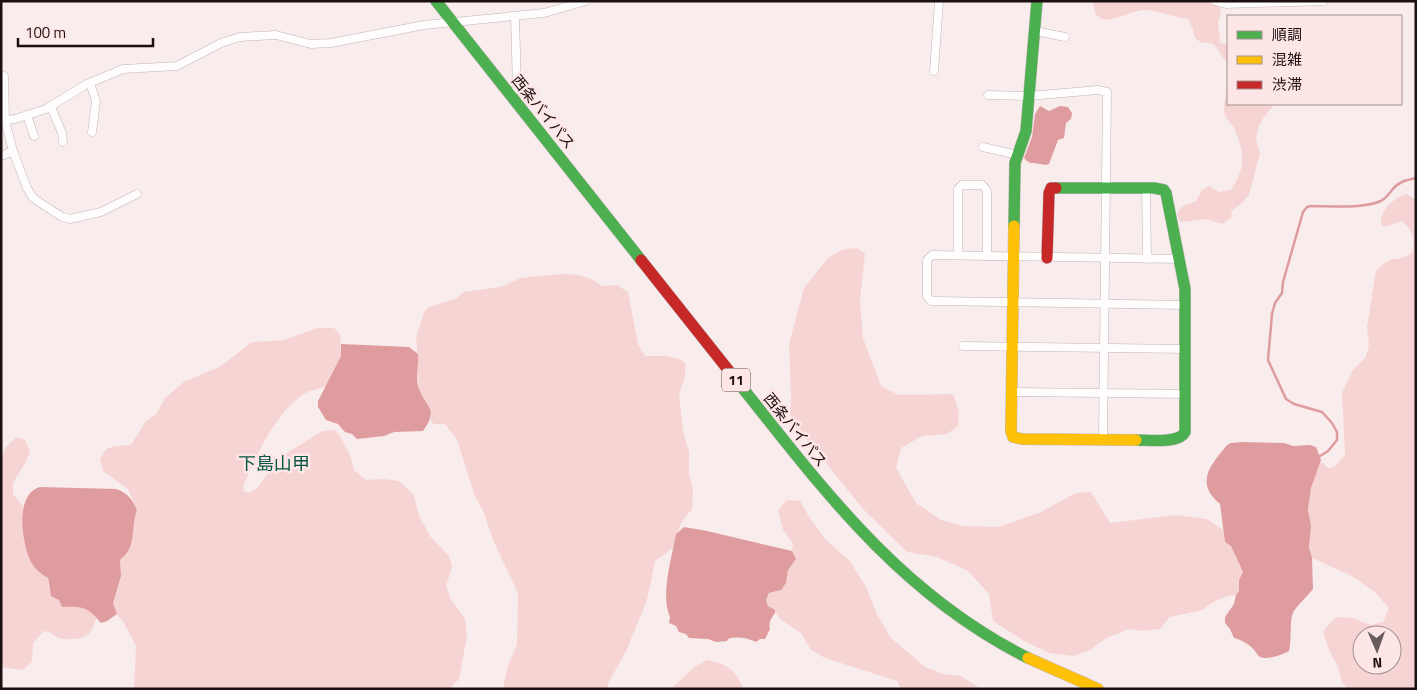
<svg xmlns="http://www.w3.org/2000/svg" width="1417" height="690" font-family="'Titillium Web','Noto Sans JP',sans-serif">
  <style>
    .green { fill: #f7d4d4; fill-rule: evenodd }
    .water { fill: #df9c9e }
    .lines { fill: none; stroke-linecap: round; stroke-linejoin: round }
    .stream { stroke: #df9c9e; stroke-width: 2.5 }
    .street-casing { stroke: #c1b5b5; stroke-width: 9 }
    .fast-casing { stroke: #c1b5b5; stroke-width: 12 }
    .slow-casing { stroke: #c1b5b5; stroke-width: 12 }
    .jam-casing { stroke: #c1b5b5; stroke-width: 12 }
    .street { stroke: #fefcfc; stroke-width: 8 }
    .fast { stroke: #4caf50; stroke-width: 11 }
    .slow { stroke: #ffc107; stroke-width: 11 }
    .jam { stroke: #c62828; stroke-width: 11 }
    .labels { text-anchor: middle; stroke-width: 5; stroke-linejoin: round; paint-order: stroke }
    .shield { fill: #ffe6e6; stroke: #605050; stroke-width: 1 }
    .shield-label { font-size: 14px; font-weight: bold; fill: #1c0f0f }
    .street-label { font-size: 15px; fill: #1c0f0f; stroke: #ffe6e6 }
    .quarter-label { font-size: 18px; fill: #025540; stroke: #ffe6e6 }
  </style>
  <rect width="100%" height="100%" fill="#f9ecec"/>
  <!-- green -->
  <g class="green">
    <path d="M1093,1h116l10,6 2,6 -3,9 2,21 8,2v18c-11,-10 -9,-22 -26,-20l-7,-5 -2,-9 -5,-10c-14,-2 -29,-8 -43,-9 -16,-1 -51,27 -52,-9z"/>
    <path d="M1228,85v19h47l-11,13 -6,11 -2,11 4,14 -11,42 -9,10 -8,5 -1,8 -9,6 -16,-5 -26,3 -3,-8 4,-7 15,-6 6,-11 7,-4 10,6 12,-2c15,-23 14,-37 3,-62 -2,-4 -7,-8 -9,-13 -3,-9 1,-20 3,-30z"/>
    <path d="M1406,194l8,4 2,4v487h-68l-6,-7 -4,-15 -9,-17 -6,-19 13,-14 17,1 17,7 13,-3 6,-14 -14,-16 -23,-16 -40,-18c-6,-19 -5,-50 -1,-69 1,-9 6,-18 9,-26h3l5,5 6,-1 11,-12 -3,-62 11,-23 13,-13 3,-13 -2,-17 9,-56 7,-7 9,-5h7l13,-6c4,-12 0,-25 -11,-32l-16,6 -4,-2c-1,-15 11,-26 25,-31zM1362,635h30v30h-30z"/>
    <path d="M857,248l8,6 -5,46 3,38 18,48 18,9 54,-1 6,17 -1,15 -11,8 -25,2 -21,12 -5,20 20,35 25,17 21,6 36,1 41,-14 37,-20 15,-1 19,31 66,-8 31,4 16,11 2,12 6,4 12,26 -4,19 -3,4 -9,1 -12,5 -13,9 -32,7 -10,12 -17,2 -15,-2 -23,10 -15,11 -16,6 -24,-3 -26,-12 -31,-20 -4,-27 -21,-23 -31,-14 -30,-5 -43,-42 -74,-91 1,-24 -2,-51 15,-56 24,-30 16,-9z"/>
    <path d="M562,274c16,0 27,2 40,12l15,-1 11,7 10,52 7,12h20l16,3 5,6 -2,15 -5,14 4,37 6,21v23l4,16 -1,19c-12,10 -15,22 -18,37l-19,14 -8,39 -20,49 -19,35 -1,5h-104l5,-24 9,-20 1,-52 -25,-53 -9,-27 -9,-17 -18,-56 -12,-16h-11l-3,-3v-8l-12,-24 -2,-25 1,-5 -2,-21 8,-26 5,-5 26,-8 9,-7 36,-5 21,-9z"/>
    <path d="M317,328h17l6,6 1,22 -15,30c-7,3 -16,4 -22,8 -29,19 -48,62 -61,93l1,4 5,2 8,-5 24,-31 41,-26 13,-1 6,8 9,17 4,15 12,10 17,-1 16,2 15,14 5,21 11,20 19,20 3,11 -6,19 4,12 15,21 2,17 -8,43 -10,10h-315l2,-43 -12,-23 -7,-9 -4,-11 8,-27 -1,-16c18,-14 10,-32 17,-50l-9,-21 -25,-18 -3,-11 6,-11 9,-3 16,-1 15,-24 11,-8 8,-15 19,-16 37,-16 31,-24 33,-2z"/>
    <path d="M17,437l8,3 5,11 -4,10 -13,22v11l11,13 -1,27 15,37 10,7 1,12 43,22 4,5c-2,16 -11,23 -26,22 -3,0 -6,1 -8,0 -7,-2 -9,-6 -18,-8l-11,12 -1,19 -10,8 -21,-3v-210l5,-10z"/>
    <path d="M787,500l13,1 11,19 15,20 23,20 17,27 11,27 13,23 35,30 18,7 18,2 20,13h-80l-4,-8 -72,-23 -14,-8 -10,-17 -21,-14 -6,-9 -6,-4 -2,-6 3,-7 12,-3 5,-7 2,-13 8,-11 -4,-8 1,-8 -10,-13 -5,-20z"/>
    <path d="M707,660c22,5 27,9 37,29h-73l22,-21z"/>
  </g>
  <!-- water -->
  <g class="water">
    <path d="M1040,106l9,5 11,-5 8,1 4,6 -1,6 -5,4 -2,15 -6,2 -9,24 -4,1c-8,-3 -15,1 -21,-7l8,-21 3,-23z"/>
    <path d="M341,344l68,3 9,7c1,11 -3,24 1,35 8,20 20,20 4,42l-29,1 -10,4 -27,3 -5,-5 -7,-2 -7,-8 -12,-4 -8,-13v-6l23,-45z"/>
    <path d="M1243,442l41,1 9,3 17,-1 6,2 5,13 -10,28 -3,22 3,16 -2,21 3,11 1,31c-6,8 -13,13 -19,22 -5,7 -2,29 -5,40 -7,4 -22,9 -29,6 -3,-2 -3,-4 -5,-6 -6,-7 -13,-11 -21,-13l-4,-9 -5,-6v-6l9,-13 2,-9 3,-4v-11l4,-8 -12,-26 -6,-4 -5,-38c-26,-22 -9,-39 7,-59l4,-2z"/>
    <path d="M40,487l76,2c12,4 16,10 21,21 -7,18 1,36 -17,50l1,16 -8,27 4,11 -10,7 -6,2c-13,-16 -19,-17 -39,-16l-3,-7 -8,-4 -3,-18c-7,-4 -13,-9 -17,-16 -9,-18 -17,-68 9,-75z"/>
    <path d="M684,527l23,4 85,20 4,8 -8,11 -2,13 -5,7 -12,3 -3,7 2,6 7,4v3c-4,5 -7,10 -5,16l-5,10h-5l-4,3c-8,-4 -19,-6 -28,-3l-1,2 -11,1 -8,-3 -19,-1 -3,-4 -7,-2 -3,-6 -7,-3 1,-6c-10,-22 2,-60 6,-83z"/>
  </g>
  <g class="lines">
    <!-- stream -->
    <path class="stream" d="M1320,456l8,-5 9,-11v-8l-5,-9 -10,-11 -28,-8 -8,-5 -18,-39 4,-46 3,-11 7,-10 1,-11 20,-70 4,-5 4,-1c20,0 51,3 70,-5 5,-3 8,-7 11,-11 6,-8 14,-10 24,-12"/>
    <defs>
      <g id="street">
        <path d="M1215,1l11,3 98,-3"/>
        <path d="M1035,31l30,6"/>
        <path d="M934,71l5,-70"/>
        <path d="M4,76l1,44 8,31 14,37 6,10 29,19 8,2 31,-7 36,-18"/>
        <path d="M90,83l6,18 -4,31"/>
        <path d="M510,95l7,-6 -2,-72"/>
        <path d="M988,95l41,1 69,-6 9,2 -4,347"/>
        <path d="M51,107l11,26 1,9"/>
        <path d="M27,115l7,21"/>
        <path d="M1,121l14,-2 31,-10 41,-25 36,-15 54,-3 44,-23 19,-6 36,-2 35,9 20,-1 93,-18 120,-12 42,-12"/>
        <path d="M983,147l35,8"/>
        <path d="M1,156l12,-5"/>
        <path d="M1146,188l1,71"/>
        <path d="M958,255v-66l4,-4h20l4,4 1,4v63"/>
        <path d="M1179,259l-247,-4 -5,5v36l4,5h4l251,4"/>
        <path d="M963,346l223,3"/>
        <path d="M1012,392l173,2"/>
      </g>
      <g id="fast">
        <path d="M436,1l205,259"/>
        <path d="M1056,188h98l10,2 2,3 19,96v143c-6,12 -36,8 -49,8"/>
        <path d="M1014,226l1,-63 11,-32 11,-130"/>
        <path d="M741,386c85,107 161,209 287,272"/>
      </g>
      <g id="slow">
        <path d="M1014,226l-3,205 2,6 9,2 114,1"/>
        <path d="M1028,658l70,31"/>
      </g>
      <g id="jam">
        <path d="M1047,258l2,-65 2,-5h5"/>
        <path d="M641,260l100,126"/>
      </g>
    </defs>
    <!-- street casing -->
    <use href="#street" class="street-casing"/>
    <!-- fast casing -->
    <use href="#fast" class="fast-casing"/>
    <!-- slow casing -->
    <use href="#slow" class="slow-casing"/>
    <!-- jam casing -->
    <use href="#jam" class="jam-casing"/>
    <!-- street -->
    <use href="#street" class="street"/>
    <!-- fast -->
    <use href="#fast" class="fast"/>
    <!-- slow -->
    <use href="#slow" class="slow"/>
    <!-- jam -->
    <use href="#jam" class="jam"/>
  </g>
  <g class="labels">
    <!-- shield labels -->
    <rect class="shield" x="722" y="368.5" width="28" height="23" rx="4"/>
    <g class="shield-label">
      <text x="736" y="385">11</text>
    </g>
    <!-- street labels -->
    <g class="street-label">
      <text transform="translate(543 112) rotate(51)" y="5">西条バイパス</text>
      <text transform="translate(795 430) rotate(51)" y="5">西条バイパス</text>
    </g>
    <!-- quarter labels -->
    <g class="quarter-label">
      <text x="274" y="470">下島山甲</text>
    </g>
  </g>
  <!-- border -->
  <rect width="1417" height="690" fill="none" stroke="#1c0f0f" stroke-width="5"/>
  <!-- legend -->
  <rect x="1227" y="15" width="175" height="90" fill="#ffe6e6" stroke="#a49090"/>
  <rect x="1237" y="31" width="25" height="8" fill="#4caf50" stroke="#a49090"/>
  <text x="1272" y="40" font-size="15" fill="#1c0f0f">順調</text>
  <rect x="1237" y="56" width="25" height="8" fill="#ffc107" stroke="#a49090"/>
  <text x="1272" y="65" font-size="15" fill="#1c0f0f">混雑</text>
  <rect x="1237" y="81" width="25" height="8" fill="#c62828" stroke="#a49090"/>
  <text x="1272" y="90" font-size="15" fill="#1c0f0f">渋滞</text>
  <!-- north arrow -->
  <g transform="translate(1377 650) rotate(178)"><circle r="24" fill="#ffe6e6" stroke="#a49090"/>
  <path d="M0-4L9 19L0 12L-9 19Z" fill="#695c5c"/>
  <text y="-8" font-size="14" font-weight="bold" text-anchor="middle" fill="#1c0f0f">N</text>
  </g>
  <!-- scale -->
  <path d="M18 38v8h135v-8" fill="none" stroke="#1c0f0f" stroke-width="2.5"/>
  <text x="25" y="38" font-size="15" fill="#1c0f0f" stroke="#ffe6e6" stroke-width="4" paint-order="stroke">100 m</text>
</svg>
